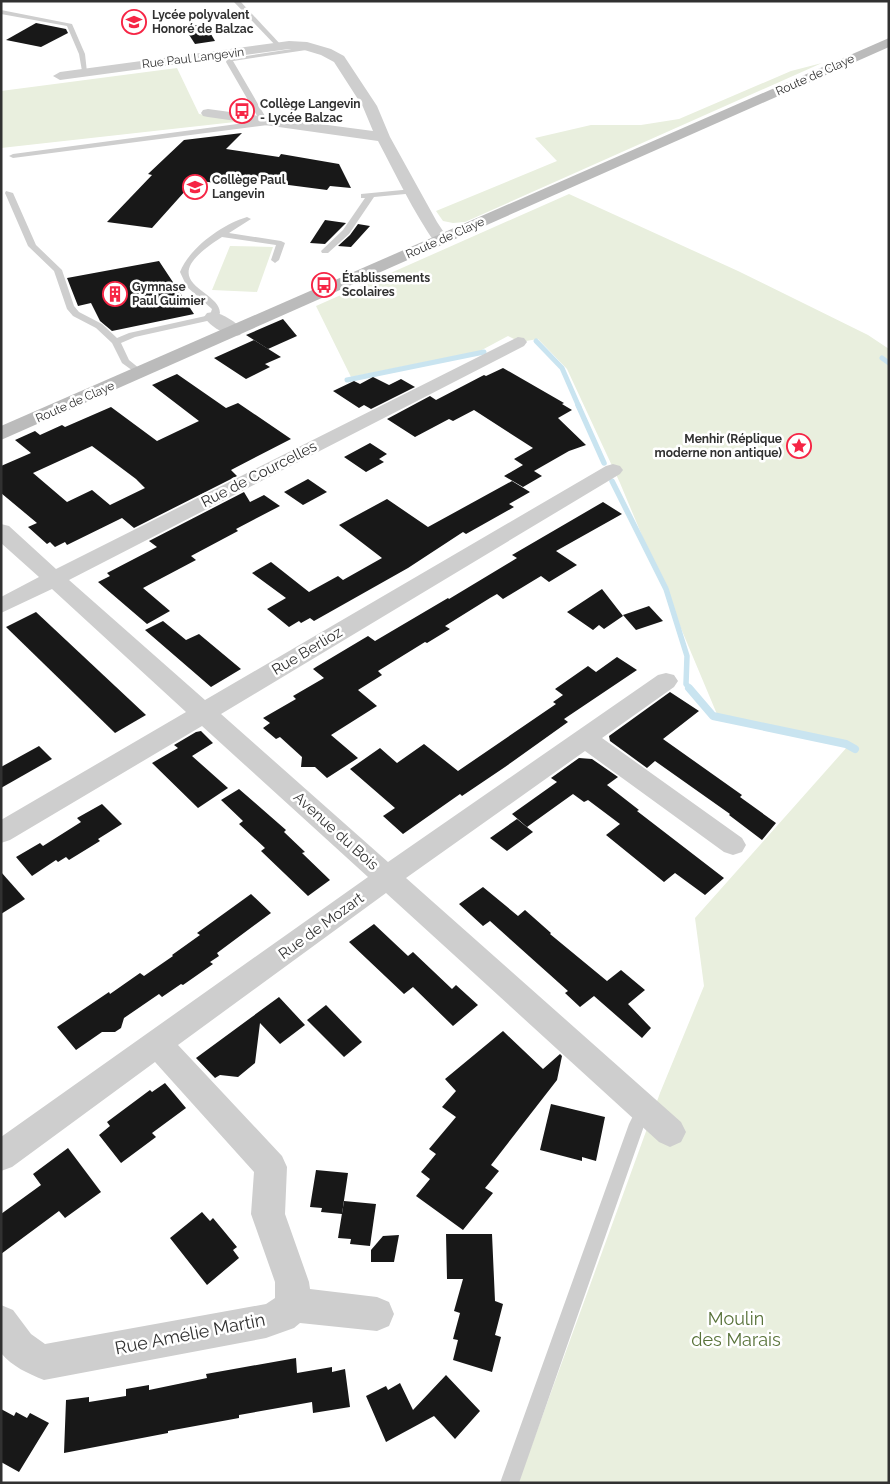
<svg xmlns="http://www.w3.org/2000/svg" width="890" height="1484" font-family="Raleway,sans-serif">
  <style>
    .green { fill: #e9efde }
    .lines { fill: none; stroke-linecap: round; stroke-linejoin: round }
    .stream-far2 { stroke: #c9e4f0; stroke-width: 5 }
    .stream-far1 { stroke: #c9e4f0; stroke-width: 5.5 }
    .stream { stroke: #c9e4f0; stroke-width: 8 }
    .building { fill: #181818; fill-rule: evenodd }
    .lane { fill: #cecece; fill-rule: evenodd }
    .street { fill: #cecece; fill-rule: evenodd }
    .secondary { fill: #bbb; fill-rule: evenodd }
    .labels { text-anchor: middle; stroke-width: 5; stroke-linejoin: round; paint-order: stroke }
    .far-poi-label { font-size: 12px; font-weight: bold; fill: #313131; stroke: #fff; text-anchor: start }
    .far-street-label { font-size: 12px; fill: #313131; stroke: #fff }
    .street-label { font-size: 15px; fill: #313131; stroke: #fff }
    .near-park-label { font-size: 18px; fill: #587239; stroke: #fff }
    .near-street-label { font-size: 18px; fill: #313131; stroke: #fff }
  </style>
  <rect width="100%" height="100%" fill="#fff"/>
  <!-- green -->
  <g class="green">
    <path d="M822,63l-357,159 -12,1 -10,-2 -7,-10 121,-50 -22,-23 56,-13h50l38,-6 112,-48z"/>
    <path d="M177,68l22,46 45,7 -243,27v-57z"/>
    <path d="M569,194l169,77 130,64 21,14v1134h-371l142,-390 44,-107 -9,-68 153,-172 -129,-27 -99,-236 -53,-114 -29,-30 -18,3 -12,-6 -28,15 -129,26 -35,-71z"/>
    <path d="M230,246l43,1 -16,45 -45,-2z"/>
  </g>
  <g class="lines">
    <!-- stream-far2 -->
    <g class="stream-far2">
      <path d="M536,341l26,27 17,39"/>
      <path d="M882,358l7,5"/>
      <path d="M347,380l137,-28"/>
    </g>
    <!-- stream-far1 -->
    <g class="stream-far1">
      <path d="M578,405l26,58"/>
      <path d="M612,481l54,108 21,67 -1,28 4,5"/>
    </g>
    <!-- stream -->
    <path class="stream" d="M689,688l24,28 133,28 9,5"/>
  </g>
  <!-- building -->
  <g class="building">
    <path d="M36,23l30,6 2,4 -27,14 -35,-7z"/>
    <path d="M205,24l10,17 -20,3 -11,-17z"/>
    <path d="M242,133l-16,16 53,8 2,-3 58,10 12,24 -21,-2 -3,4 -93,-12 -6,7 -33,-5 -43,48 -45,-6 45,-47 -4,-1 36,-34z"/>
    <path d="M325,220l21,3 -21,21 -15,-1z"/>
    <path d="M358,224l12,2 -19,21 -13,-1 12,-11z"/>
    <path d="M159,261l35,53 -82,17 -12,-10 -9,-18 -13,3 -11,-28z"/>
    <path d="M283,319l14,17 -29,13 -22,-14z"/>
    <path d="M254,340l27,17 -16,7 5,3 -24,12 -32,-21z"/>
    <path d="M503,368l61,35 -2,1 10,6 -14,8 28,27 -17,6 -35,20 8,5 -19,11 -19,-11 19,-11 -9,-6 19,-11 -59,-38 -21,11 -4,-2 -34,18 -28,-18 43,-23 6,4 48,-25 2,1z"/>
    <path d="M177,374l49,34 12,-5 53,36 -60,31 6,6 -103,52 -12,-10 -55,27 -2,-3 -10,5 -5,-5 -3,2 -19,-17 9,-4 -36,-30v-27l30,-13 -16,-13 20,-9 5,4 22,-10 3,2 46,-20 46,34 42,-20 -47,-36zM92,446l44,33 9,9 -35,17 -18,-15 -25,12 -34,-29z"/>
    <path d="M373,377l16,8 12,-6 14,8 -44,22 -7,-4 -5,3 -26,-17 21,-10 6,3z"/>
    <path d="M370,443l17,11 -8,5 5,3 -18,10 -22,-15z"/>
    <path d="M308,479l19,13 -24,13 -19,-13z"/>
    <path d="M512,481l18,11 -21,12 5,3 -48,27 -3,-2 -55,36 -94,53 -4,-3 -9,5 -2,-2 -10,6 -22,-18 19,-11 -34,-25 19,-11 38,30 29,-16 5,4 39,-22 -43,-33 48,-26 41,28z"/>
    <path d="M244,492l6,10 14,-7 16,11 -44,23 2,2 -47,25 5,4 -53,28 27,23 -23,13 -49,-42 12,-6 -3,-3 50,-26 -8,-6z"/>
    <path d="M603,502l19,12 -66,37 21,14 -28,17 -8,-6 -38,23 -6,-5 -7,4 -45,28 5,3 -23,14 -2,-1 -47,29 4,4 -24,15 19,16 -46,29 27,23 -31,20 -12,-11h-14l1,-10 -22,-20 -4,2 -13,-11 7,-5 -7,-5 33,-19 -3,-3 31,-18 -11,-9 3,-2 52,-31 7,5 73,-43 1,1 68,-41 -5,-3z"/>
    <path d="M602,589l21,27 -19,13 -5,-4 -6,5 -26,-18z"/>
    <path d="M649,606l14,15 -27,9 -13,-15z"/>
    <path d="M36,612l110,103 -31,18 -109,-106z"/>
    <path d="M163,621l23,19 13,-6 42,35 -30,18 -66,-57z"/>
    <path d="M617,657l20,13 -73,49 4,3 -63,45 -43,29 -2,-2 -57,40 -20,-18 12,-8 -45,-39 30,-21 17,15 27,-19 34,27 98,-67 -3,-2 10,-7 -8,-6 33,-23 8,6z"/>
    <path d="M670,692l29,19 -36,28 79,56 -2,2 36,26 -14,17 -33,-25 1,-1 -75,-53 -8,7 -37,-27 -1,-5z"/>
    <path d="M201,731l12,12 -21,13 36,32 -30,20 -46,-45 26,-15 -4,-3 22,-13z"/>
    <path d="M39,746l13,13 -51,29v-21z"/>
    <path d="M579,758l13,1 26,18 -11,8 32,25 -2,1 87,67 -19,17 -30,-22 -11,9 -58,-47 14,-11 -32,-24 -4,2 -11,-8 -46,33 -15,-13 45,-32 -6,-4z"/>
    <path d="M239,789l47,41 -2,2 21,20 -3,1 28,27 -22,16 -47,-45 4,-3 -26,-24 4,-3 -22,-21z"/>
    <path d="M102,804l20,20 -24,15 2,2 -31,19 -3,-3 -8,5 -2,-2 -24,16 -16,-19 24,-14 3,3 38,-24 -4,-4z"/>
    <path d="M517,819l16,13 -26,19 -17,-13z"/>
    <path d="M1,872l24,27 -24,15z"/>
    <path d="M483,887l35,29 7,-6 26,23 -1,1 57,47 14,-11 24,20 -17,14 23,24 -9,10 -48,-42 -14,11 -15,-14 3,-2 -78,-70 -7,5 -24,-22z"/>
    <path d="M251,894l20,19 -54,40 2,3 -9,6 3,2 -30,21 -2,-1 -19,13 -3,-3 -35,24 -3,10 -6,4h-13l-26,18 -19,-23 52,-35 1,2 30,-21 4,3 29,-20 -1,-1 28,-20 -3,-2z"/>
    <path d="M374,924l34,32 5,-4 39,37 4,-4 22,20 -25,21 -40,-39 -9,7 -55,-52z"/>
    <path d="M279,997l26,28 -25,19 -20,-21 -5,40 -17,14 -18,-2 -5,3 -19,-20z"/>
    <path d="M326,1005l36,37 -18,15 -37,-37z"/>
    <path d="M503,1031l40,38 17,-15 2,2 -5,24 -66,85 8,6 -14,17 8,5 -30,37 -47,-34 14,-17 -9,-7 15,-18 -7,-5 27,-32 -14,-10 14,-16 -11,-12z"/>
    <path d="M165,1083l21,25 -34,25 4,4 -35,26 -22,-28 11,-9 -3,-4 43,-32 2,2z"/>
    <path d="M551,1104l54,13 -9,44 -14,-4v4l-42,-11z"/>
    <path d="M68,1148l33,44 -36,26 -6,-7 -58,43v-40l40,-29 -8,-11z"/>
    <path d="M316,1170l32,3 -6,41 -21,-2 1,-4 -12,-1z"/>
    <path d="M344,1201l32,3 -6,42 -20,-2 1,-5 -13,-1z"/>
    <path d="M202,1212l8,9 3,-3 10,12 14,17 -4,3 6,8 -32,27 -37,-47z"/>
    <path d="M446,1234h46l3,67 8,3 -8,31 6,2 -9,35 -39,-12 5,-20 -5,-1 7,-26 -6,-2 9,-32h-16z"/>
    <path d="M399,1235l-5,27h-23v-12l12,-14z"/>
    <path d="M296,1358l1,15 35,-6v5l13,-3 5,38 -37,6 -1,-11 -73,13v3l-71,13v2l-104,20 2,-53 23,-3v5l37,-6v-7l23,-4v5l58,-12 -1,-4z"/>
    <path d="M446,1375l34,36 -25,28 -21,-23 -48,26 -20,-46 20,-10 2,4 12,-7 13,27z"/>
    <path d="M1,1409l13,7 2,-4 11,6 3,-5 19,10 -30,49 -18,-10z"/>
  </g>
  <g class="lines">
    <!-- lane -->
    <g class="lane">
      <path d="M233,1h7l42,45v2h-4z"/>
      <path d="M1,10l71,14 13,30 2,18 -5,-1 -3,-17 -12,-28 -66,-12z"/>
      <path d="M311,46l2,1v2l-80,12 36,62 -1,2 -255,33 -4,-2 4,-2 247,-33 -34,-59 1,-3z"/>
      <path d="M413,189h3v4l-42,4 -25,37 -21,19h-6l-1,-2 22,-21 22,-32h-4v-4z"/>
      <path d="M6,191l7,2 23,52 26,25 12,36 5,6 23,12 15,14 12,-5 81,-18 2,-6 -25,-22 -7,-15c9,-24 43,-48 67,-55l4,2 -22,14 52,8 4,2 -6,17 -4,3 -4,-3 5,-15 -54,-8c-74,47 -2,51 -2,76l-4,6 -81,18 -14,6 8,17 16,13 -5,3 -18,-13 -10,-20 -16,-15 -23,-12 -6,-7 -13,-38 -26,-25 -23,-53z"/>
      <path d="M645,1102l6,2 2,5 -9,17 -125,357h-19l129,-359 10,-20z"/>
    </g>
    <!-- street -->
    <g class="street">
      <path d="M289,41l18,1 24,7 13,7 33,50 13,31 47,85 12,18 -2,3h-12c-22,-32 -39,-68 -57,-102l-170,-24 -5,-1 -2,-3 2,-3 5,-1 165,22 -10,-24 -29,-45 -13,-7 -20,-6h-12l-229,31 -7,-4 7,-4z"/>
      <path d="M213,312c10,2 24,10 30,19l-3,4c-12,3 -29,-8 -36,-18l3,-4z"/>
      <path d="M518,337l6,1 3,4 -3,4 -455,234 136,120 401,-234 7,-2 7,2 3,4 -3,4 -399,240 167,148 270,-187 8,-2 8,2 4,6 -4,6 -72,51 140,100 4,7 -4,7 -9,3 -9,-3 -139,-101 -179,127 275,244 5,10 -5,10 -11,5 -11,-5 -273,-249 -208,152 104,111 5,11 -2,47 24,68 1,7 67,8 12,5 5,12 -5,12 -12,5 -77,-8 -6,5 -28,10 -222,42c-17,-7 -31,-13 -43,-27v-48l12,5 18,24 14,10 221,-40 9,-6v-16l-24,-68 3,-42 -99,-110 -143,105 -11,4v-34l367,-260 -166,-151 -192,114 -9,3v-23l185,-108 -134,-123 -51,24v-16l38,-20 -38,-34v-19l8,2 47,43z"/>
    </g>
    <!-- secondary -->
    <path class="secondary" d="M889,38v9l-888,393v-14z"/>
  </g>
  <!-- icons -->
  <defs>
    <symbol id="school-ring" viewBox="-11 -11 22 22"><circle r="9.5" fill="#fff" stroke="#f62545" stroke-width="1.5"/><path d="M0-5L7-2L0 1L-7-2ZM-4 1L0 2.5L4 1V4Q0 6-4 4Z" fill="#f62545"/></symbol>
    <symbol id="bus-ring" viewBox="-11 -11 22 22"><circle r="9.5" fill="#fff" stroke="#f62545" stroke-width="1.5"/><path d="M-5-6H5V4H4V6H2V4H-2V6H-4V4H-5ZM-3.5-4V0h7V-4ZM-3.5 1.2v1.5H-2V1.2ZM2 1.2v1.5H3.5V1.2Z" fill="#f62545"/></symbol>
    <symbol id="building-ring" viewBox="-11 -11 22 22"><circle r="9.5" fill="#fff" stroke="#f62545" stroke-width="1.5"/><path d="M-4-6H4V6H1V3H-1V6H-4ZM-2.5-4.3h1.7v1.8h-1.7ZM.8-4.3h1.7v1.8H.8ZM-2.5-1h1.7V.8h-1.7ZM.8-1h1.7V.8H.8Z" fill="#f62545"/></symbol>
    <symbol id="sight-ring" viewBox="-11 -11 22 22"><circle r="9.5" fill="#fff" stroke="#f62545" stroke-width="1.5"/><path d="M0-6L1.8-2.2L6-1.7L2.9 1.2L3.7 5.4L0 3.3L-3.7 5.4L-2.9 1.2L-6-1.7L-1.8-2.2Z" fill="#f62545"/></symbol>
  </defs>
  <g fill-rule="evenodd">
    <use href="#school-ring" x="120" y="8" width="28" height="28"/>
    <use href="#bus-ring" x="228" y="97" width="28" height="28"/>
    <use href="#school-ring" x="181" y="173" width="28" height="28"/>
    <use href="#bus-ring" x="310" y="271" width="28" height="28"/>
    <use href="#building-ring" x="101" y="280" width="28" height="28"/>
    <use href="#sight-ring" x="785" y="432" width="28" height="28"/>
  </g>
  <g class="labels">
    <!-- far-poi labels -->
    <g class="far-poi-label">
      <text x="152" y="19">Lycée polyvalent<tspan x="152" dy="14">Honoré de Balzac</tspan></text>
      <text x="260" y="108">Collège Langevin<tspan x="260" dy="14">- Lycée Balzac</tspan></text>
      <text x="212" y="184">Collège Paul<tspan x="212" dy="14">Langevin</tspan></text>
      <text x="342" y="282">Établissements<tspan x="342" dy="14">Scolaires</tspan></text>
      <text x="132" y="291">Gymnase<tspan x="132" dy="14">Paul Guimier</tspan></text>
      <text x="782" y="443" text-anchor="end">Menhir (Réplique<tspan x="782" dy="14">moderne non antique)</tspan></text>
    </g>
    <!-- far-street labels -->
    <g class="far-street-label">
      <text transform="translate(193 58) rotate(-7)" y="4">Rue Paul Langevin</text>
      <text transform="translate(815 75) rotate(-24)" y="4">Route de Claye</text>
      <text transform="translate(445 238) rotate(-24)" y="4">Route de Claye</text>
      <text transform="translate(75 402) rotate(-24)" y="4">Route de Claye</text>
    </g>
    <!-- street labels -->
    <g class="street-label">
      <text transform="translate(259 474) rotate(-27)" y="5">Rue de Courcelles</text>
      <text transform="translate(307 651) rotate(-31)" y="5">Rue Berlioz</text>
      <text transform="translate(336 831) rotate(42)" y="5">Avenue du Bois</text>
      <text transform="translate(321 926) rotate(-36)" y="5">Rue de Mozart</text>
    </g>
    <!-- near-park labels -->
    <g class="near-park-label">
      <text x="736" y="1325">Moulin<tspan x="736" dy="21">des Marais</tspan></text>
    </g>
    <!-- near-street labels -->
    <g class="near-street-label">
      <text transform="translate(190 1334) rotate(-11)" y="6">Rue Amélie Martin</text>
    </g>
  </g>
  <!-- border -->
  <rect width="890" height="1484" fill="none" stroke="#313131" stroke-width="5"/>
</svg>
